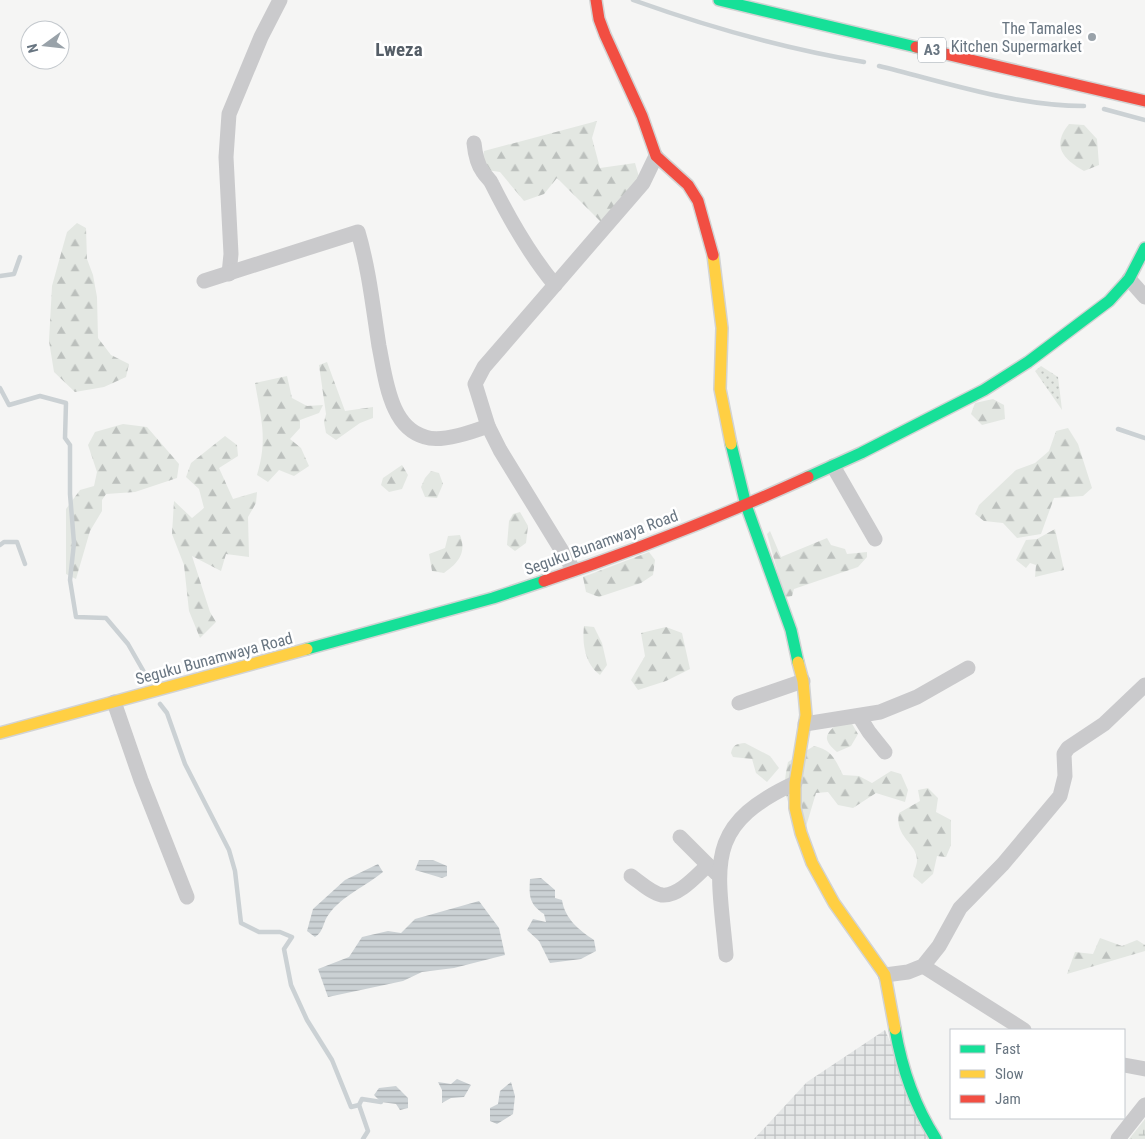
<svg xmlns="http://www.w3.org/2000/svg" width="1145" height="1139" font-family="'Roboto Condensed',sans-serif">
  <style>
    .industrial { fill: url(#industrial-grid) }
    .grass { fill: url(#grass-dots) }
    .forest { fill: url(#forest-firs) }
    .wetland { fill: url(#wetland-marsh) }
    .water { fill: url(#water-rules) }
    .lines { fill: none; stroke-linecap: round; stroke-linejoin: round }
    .stream { stroke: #cbd1d4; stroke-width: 4.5 }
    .fast-casing { stroke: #d2d3d3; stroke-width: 14 }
    .slow-casing { stroke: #d2d3d3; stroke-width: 14 }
    .jam-casing { stroke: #d2d3d3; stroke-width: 14 }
    .street { stroke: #cacacc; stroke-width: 15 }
    .fast { stroke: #16e098; stroke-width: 11 }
    .slow { stroke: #ffcf43; stroke-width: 11 }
    .jam { stroke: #f24e42; stroke-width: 11 }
    .poi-dot { fill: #99a2a9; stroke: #fff; stroke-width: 2 }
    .labels { text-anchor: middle; stroke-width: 5; stroke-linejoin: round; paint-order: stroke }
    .shield { fill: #fff; stroke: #959ea7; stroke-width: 1 }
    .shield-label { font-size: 15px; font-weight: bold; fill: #687581 }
    .poi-label { font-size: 16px; fill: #687581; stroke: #fff; text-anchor: end }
    .street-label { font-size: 16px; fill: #687581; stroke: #fff }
    .quarter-label { font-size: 19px; font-weight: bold; fill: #555e67; stroke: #fff }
  </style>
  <defs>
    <pattern id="industrial-grid" width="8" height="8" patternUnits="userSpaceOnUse" patternTransform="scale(1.25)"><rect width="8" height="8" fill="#e5e7e7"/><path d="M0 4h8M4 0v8" fill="none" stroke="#bdc0c1"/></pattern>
    <pattern id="grass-dots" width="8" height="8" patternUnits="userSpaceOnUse" patternTransform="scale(1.25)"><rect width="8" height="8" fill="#e3e7e2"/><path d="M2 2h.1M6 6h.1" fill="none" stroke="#bcc0bd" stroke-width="1.8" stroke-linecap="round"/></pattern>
    <pattern id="forest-firs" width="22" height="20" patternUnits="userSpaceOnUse" patternTransform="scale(1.25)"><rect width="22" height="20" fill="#e3e7e2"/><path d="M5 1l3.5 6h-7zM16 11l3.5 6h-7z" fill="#bcc0bd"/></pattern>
    <pattern id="wetland-marsh" width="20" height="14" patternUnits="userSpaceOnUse" patternTransform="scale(1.25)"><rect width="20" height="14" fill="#e3e7e2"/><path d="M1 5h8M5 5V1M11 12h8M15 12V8" fill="none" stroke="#bcc0bd"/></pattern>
    <pattern id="water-rules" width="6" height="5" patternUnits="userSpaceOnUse" patternTransform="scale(1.25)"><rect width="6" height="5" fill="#cbd1d4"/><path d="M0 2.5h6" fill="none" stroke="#a9aeb1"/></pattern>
  </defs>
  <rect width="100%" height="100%" fill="#f5f5f4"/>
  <!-- industrial -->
  <path class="industrial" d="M885,1030l47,109h-178l53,-57z"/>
  <!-- grass -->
  <path class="grass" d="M1041,366l17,11 4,33 -27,-39z"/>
  <!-- forest -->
  <g class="forest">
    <path d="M597,121l-5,17 8,30 35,-5 4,14 -38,45 -44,-44 -13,16 -20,7 -24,-29 -13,-2 -4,-11 1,-8z"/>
    <path d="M1069,124l15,1 13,14 2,26 -15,6c-21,-12 -33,-25 -15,-47z"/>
    <path d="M77,223l9,5 1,31 6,16 4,22 1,41 13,17 18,9 -3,13 -22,10 -29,5 -21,-20 -5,-31 3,-55 15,-54z"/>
    <path d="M327,362l18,49 28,-4v11l-13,5 -24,17 -10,-7 -2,-11 2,-8 -7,-49z"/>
    <path d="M287,376l5,22 15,8 16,-1 -4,8 -19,7v8l-10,11 11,9 8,18 -15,10 -15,-6 -11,12 -11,-7c11,-36 4,-56 -2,-92z"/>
    <path d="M993,399l11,6 1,14 -23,6 -11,-11 4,-11z"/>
    <path d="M123,424l24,3 32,37 -2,14 -42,14 -29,2 -4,6v11l-12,20 -14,48 -10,-5v-65l14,-19 14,-4 3,-14 -9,-27 7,-13z"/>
    <path d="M1068,428l10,16 14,44 -9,8 -29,2 -13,36 -24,4 -14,-15 -19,-2 -9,-7 4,-9 37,-35 19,-7 14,-12 7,-20z"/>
    <path d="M225,436l12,9 1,11 -19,12 14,31 24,-7 -1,11 -8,14 1,40 -23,-3 -5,17 -29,-15 18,56 6,10 -16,16 -11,-27 -5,-46 -12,-31 2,-33 18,17 12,-10 -5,-19 -13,-12 5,-14z"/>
    <path d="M402,465l6,10 -6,14 -13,3 -8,-7 2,-7z"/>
    <path d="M431,471l8,2 4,11 -6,14 -12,-1 -4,-10 4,-9z"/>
    <path d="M520,512l8,14 -2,17 -11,8 -8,-6 2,-24 4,-7z"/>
    <path d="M1055,529l9,41 -29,7 1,-12 -6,-2 -4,5 -10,-8 10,-20 11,-1z"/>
    <path d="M770,531l11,26 46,-19 4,7 14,4 2,5 20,-2v5l-9,10 -64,22 -2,7 -7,2 -18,-64z"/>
    <path d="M460,535c7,18 -2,28 -16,38l-12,-2 -3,-17 16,-6 3,-12z"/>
    <path d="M649,552l6,8 -2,15 -12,8 -42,14 -13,-5 -3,-15z"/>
    <path d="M584,626l10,1 8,16 5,22 -7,10c-15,-11 -18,-31 -16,-49z"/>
    <path d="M666,627l16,6 8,36 -24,12 -28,9 -7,-10 14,-24 -4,-23z"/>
    <path d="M842,720l9,2 7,12 -7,12 -14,6c-18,-15 -9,-20 5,-32z"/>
    <path d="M745,743l25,13 9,12 -12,14 -11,-9 -4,-14 -19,-2 -2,-4c2,-9 6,-9 14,-10z"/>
    <path d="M814,746c18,4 21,13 29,29l16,1 13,7 19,-12 10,3 7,16 -3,12 -29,-9 -23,15 -15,-3 -10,-13 -12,1 -11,37c-19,-25 -24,-37 -17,-68z"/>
    <path d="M928,788l10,10 -2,14 15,8v25l-5,12 -9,-1 -4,18 -11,10 -9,-8c1,-5 4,-11 4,-16 0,-17 -23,-23 -18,-47l21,-12 -2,-11z"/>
    <path d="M1100,938l22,8 15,-6 8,5v6l-78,23 8,-22 18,2z"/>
  </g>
  <!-- wetland -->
  <path class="wetland" d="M1145,1119v20h-16z"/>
  <!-- water -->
  <g class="water">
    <path d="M419,860h14l14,6v10l-5,2 -27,-8z"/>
    <path d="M378,864l5,8c-17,14 -41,24 -54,42 -6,7 -5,18 -14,23l-8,-6 6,-22 32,-29z"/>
    <path d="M541,878l14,12v8l7,2c3,19 17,30 32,40l2,11 -15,8 -31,4 -11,-22 -12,-11 6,-11 13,3 -2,-8c-15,-10 -15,-18 -14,-35z"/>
    <path d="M479,901l20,27 6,27 -51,13 -32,4 -19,9 -75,16 -10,-28 31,-12 13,-20 26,-6 13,2 14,-14z"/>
    <path d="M457,1079l14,6 -7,12 -13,1 -9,5v-13l-4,-8 13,2z"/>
    <path d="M511,1082l4,14 -2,18 -16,10 -7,-3v-13l8,-4 2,-13z"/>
    <path d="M396,1086l12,12v10l-8,2 -4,-6 -15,-2 -7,-7 5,-7z"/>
  </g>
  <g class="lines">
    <!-- stream -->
    <g class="stream">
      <path d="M633,0c75,27 153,49 231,62"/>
      <path d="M879,66c66,16 136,40 205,40"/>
      <path d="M1104,109l41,11"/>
      <path d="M0,276l14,-2 6,-17"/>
      <path d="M0,388l9,17 31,-9 26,7 -1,35 5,7v49l4,49 -4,37 6,37 30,1 22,26 20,35"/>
      <path d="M1118,429l27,9"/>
      <path d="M0,545l4,-3h13l8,22"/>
      <path d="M160,704l7,9 18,51 44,86 6,21 6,52 18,9h21l12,5 -8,12 7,36 16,35 25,40 19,47 8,-2"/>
      <path d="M363,1139l5,-8 -9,-26 3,-6 19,3"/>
    </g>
    <defs>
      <g id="fast">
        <path d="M719,0l197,47"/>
        <path d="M731,444l15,61 45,125 7,32"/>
        <path d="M808,477l53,-24 123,-63 44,-28 81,-61 20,-22 16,-31"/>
        <path d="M307,649l186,-51 51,-17"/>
        <path d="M895,1029c7,40 19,76 41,110"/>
      </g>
      <g id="slow">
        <path d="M713,255l9,73 -2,61 11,55"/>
        <path d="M798,662l5,19 3,34 -11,68v25l6,25 11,30 22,40 51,72 10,54"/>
        <path d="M0,733l307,-84"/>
      </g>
      <g id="jam">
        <path d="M596,0l3,19 6,16 37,81 14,40 32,29 10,16 15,54"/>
        <path d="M916,47l229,54"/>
        <path d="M544,581c90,-30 178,-65 264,-104"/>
      </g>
    </defs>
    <!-- fast casing -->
    <use href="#fast" class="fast-casing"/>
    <!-- slow casing -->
    <use href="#slow" class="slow-casing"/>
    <!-- jam casing -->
    <use href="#jam" class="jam-casing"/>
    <!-- street -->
    <g class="street">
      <path d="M474,143c1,10 3,21 9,29 3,5 7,7 9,12 18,36 37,70 63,101"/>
      <path d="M229,274l2,-20 -5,-97 3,-43 32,-77 19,-37"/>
      <path d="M1129,279l16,18"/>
      <path d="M204,281l154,-49c11,37 15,76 21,114 4,20 7,44 16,63 6,13 16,24 30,28 16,6 47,-5 63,-11"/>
      <path d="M833,466l42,73"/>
      <path d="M573,569l-73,-119 -12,-24 -13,-42 9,-17 159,-184 13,-27"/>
      <path d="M114,702l27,78 46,117"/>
      <path d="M739,703l64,-22"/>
      <path d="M859,716l10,16 16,20"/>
      <path d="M805,724l75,-12 37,-15 51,-29"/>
      <path d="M680,837l36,36"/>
      <path d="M631,876c9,6 20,17 31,19 16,2 35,-20 46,-30"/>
      <path d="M726,955c-8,-89 -24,-129 69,-172"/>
      <path d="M923,966l101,64"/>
      <path d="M885,975l23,-3 15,-6 16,-20 21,-38 43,-44 57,-68 5,-20 -1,-22 4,-6 36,-24 41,-39"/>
      <path d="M1124,1065l21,4"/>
      <path d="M1118,1139l27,-34"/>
    </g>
    <!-- fast -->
    <use href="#fast" class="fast"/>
    <!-- slow -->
    <use href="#slow" class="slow"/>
    <!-- jam -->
    <use href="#jam" class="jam"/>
  </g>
  <!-- markers -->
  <circle class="poi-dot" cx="1092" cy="37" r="5"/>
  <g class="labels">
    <!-- shield labels -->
    <rect class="shield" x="918" y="37.5" width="28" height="25" rx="4"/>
    <g class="shield-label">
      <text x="932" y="55">A3</text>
    </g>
    <!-- poi labels -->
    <g class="poi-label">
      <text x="1082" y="34">The Tamales<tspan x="1082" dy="18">Kitchen Supermarket</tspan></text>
    </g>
    <!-- street labels -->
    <g class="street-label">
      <text transform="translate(601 542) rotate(-20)" y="6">Seguku Bunamwaya Road</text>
      <text transform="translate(214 658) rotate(-15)" y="6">Seguku Bunamwaya Road</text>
    </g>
    <!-- quarter labels -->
    <g class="quarter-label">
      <text x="399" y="56">Lweza</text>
    </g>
  </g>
  <!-- legend -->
  <rect x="950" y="1029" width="175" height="90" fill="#ffffff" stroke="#c3c8cd"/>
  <rect x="960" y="1045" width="25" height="8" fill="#16e098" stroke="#c3c8cd"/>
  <text x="995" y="1054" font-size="15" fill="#687581">Fast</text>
  <rect x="960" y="1070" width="25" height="8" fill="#ffcf43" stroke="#c3c8cd"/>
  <text x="995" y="1079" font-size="15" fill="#687581">Slow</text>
  <rect x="960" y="1095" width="25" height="8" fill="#f24e42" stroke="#c3c8cd"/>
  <text x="995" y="1104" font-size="15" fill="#687581">Jam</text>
  <!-- north arrow -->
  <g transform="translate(45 45) rotate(255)"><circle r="24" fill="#ffffff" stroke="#c3c8cd"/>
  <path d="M0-4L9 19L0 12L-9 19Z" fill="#99a2a9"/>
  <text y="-8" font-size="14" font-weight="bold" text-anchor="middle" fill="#687581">N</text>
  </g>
</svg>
